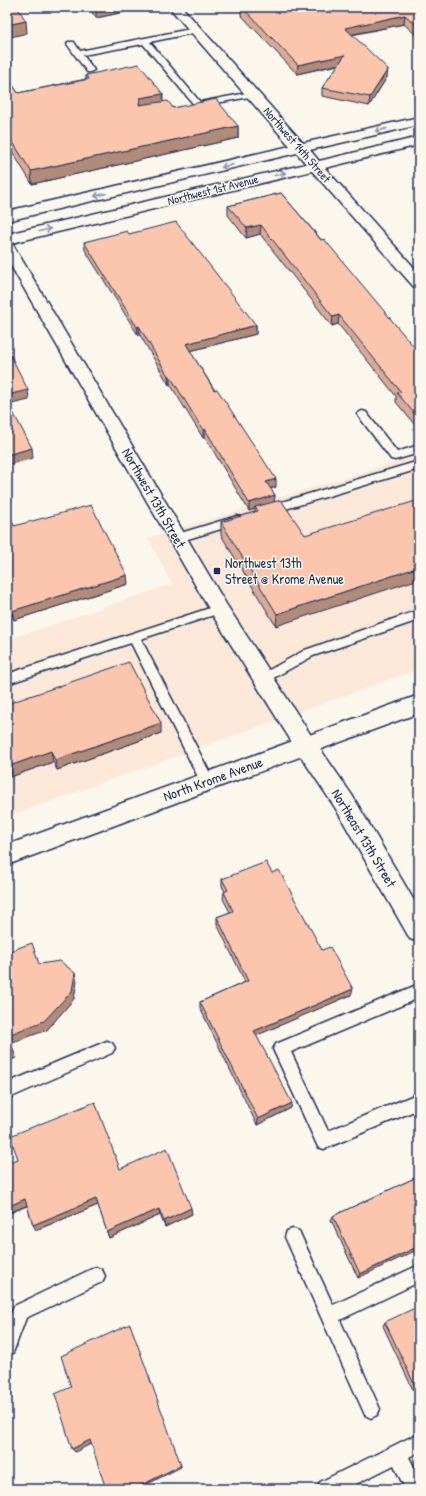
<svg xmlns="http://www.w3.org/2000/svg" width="426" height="1496" font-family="'Patrick Hand',sans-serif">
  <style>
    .built { fill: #fbe8d9 }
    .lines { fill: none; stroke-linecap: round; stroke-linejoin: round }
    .lane-casing { stroke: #1b2f5e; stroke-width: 3 }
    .street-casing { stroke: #1b2f5e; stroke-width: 3 }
    .highway-casing { stroke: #1b2f5e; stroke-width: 3 }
    .lane { fill: #fbf7ec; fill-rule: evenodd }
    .street { fill: #fbf7ec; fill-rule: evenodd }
    .highway { fill: #fbf7ec; fill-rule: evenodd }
    .wall { fill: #d9aa96; stroke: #1b2f5e }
    .shaded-wall { fill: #b08b7a; stroke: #1b2f5e }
    .building { fill: #fcc6ae; stroke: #1b2f5e }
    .oneway { stroke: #8b93a5 }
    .poi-dot { fill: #1b2f5e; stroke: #fbf7ec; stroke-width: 1.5 }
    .labels { text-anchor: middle; stroke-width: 3; stroke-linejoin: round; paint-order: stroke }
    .far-street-label { font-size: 12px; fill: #1b2f5e; stroke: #fbf7ec }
    .street-label { font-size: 14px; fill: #1b2f5e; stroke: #fbf7ec }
    .poi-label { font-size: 14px; fill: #1b2f5e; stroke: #fbf7ec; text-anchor: start }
  </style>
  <rect width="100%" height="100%" fill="#fbf7ec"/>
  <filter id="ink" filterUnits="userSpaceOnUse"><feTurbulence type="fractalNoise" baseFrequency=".025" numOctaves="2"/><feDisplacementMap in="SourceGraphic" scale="8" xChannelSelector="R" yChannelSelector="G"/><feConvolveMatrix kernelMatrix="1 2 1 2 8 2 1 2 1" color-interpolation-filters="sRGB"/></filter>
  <g filter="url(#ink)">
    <!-- built -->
    <path class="built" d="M419,455v214l-412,148v-177l165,-56 -24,-46z"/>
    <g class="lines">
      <defs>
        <g id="lane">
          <path d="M195,28h3v4l-48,10 50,60 52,-10h3v4l-55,10h-5l-52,-62 -60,11 11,15 -4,2h-3l-20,-28 1,-2h6l6,9z"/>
          <path d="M362,411l4,1 31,40 22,-7v8l-24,7 -4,-1 -34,-45z"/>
          <path d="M419,461v8l-150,45 -4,-1 -2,-3 2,-3z"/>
          <path d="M237,516l4,1 2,3 -2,3 -63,19 -4,-1 -2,-3 2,-3z"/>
          <path d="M219,605l4,1 2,3 -2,3 -82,27 73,142 -2,4 -5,2 -5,-2 -71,-142 -124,41v-10z"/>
          <path d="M419,610v10l-106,36 -45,25 -4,2 -4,-2 -2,-3 2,-3 45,-25z"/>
          <path d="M419,984v14l-128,54 37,79 91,-38v16l-95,40 -6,-2 -45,-98 3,-5z"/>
          <path d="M107,1041l5,2 3,5 -3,5 -105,46v-16z"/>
          <path d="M293,1229l6,2 34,74 86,-40v17l-79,38 40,89 -3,6 -6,3 -6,-3 -80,-178 2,-6z"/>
          <path d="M96,1267l6,3 3,6 -3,6 -76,36 -13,35 -6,3v-32l7,-18z"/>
          <path d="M419,1433v19l-10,5 10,20v12h-14l-11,-24 -48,24h-28l2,-7z"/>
        </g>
        <path id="street" d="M169,7h13l121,136 116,-26v8l-109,25 9,11 100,-24v8l-94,23 94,105v15l-6,-2 -101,-115 -300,72 214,361 88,136 38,55 67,114v33l-9,-3 -74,-130 -38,-57 -86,-138 -205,-355v-25l299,-70 -9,-11 -290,68v-10l283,-65z"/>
        <path id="highway" d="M419,695v18l-412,152v-20z"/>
      </defs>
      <!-- lane casing -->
      <use href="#lane" class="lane-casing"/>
      <!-- street casing -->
      <use href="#street" class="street-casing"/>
      <!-- highway casing -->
      <use href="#highway" class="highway-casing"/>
      <!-- lane -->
      <use href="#lane" class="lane"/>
      <!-- street -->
      <use href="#street" class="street"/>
      <!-- highway -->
      <use href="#highway" class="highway"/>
    </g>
    <!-- wall -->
    <g class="wall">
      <path d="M88,7h41v4l-33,7z"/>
      <path d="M240,7h179v31l-15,-14 -52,11 35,42 -18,29 -47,-10v-8l16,-23 -41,9 -56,-59v-7z"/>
      <path d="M86,75l77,27 10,6 65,18v12l-206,46 -25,-41v-67l11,17 68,-14z"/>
      <path d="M281,193l138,160v77l-23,-28v-6l-58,-72 -6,2 -72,-92 -14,4 -18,-23v-9z"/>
      <path d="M129,234l127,91v9l-66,17 86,136 -6,2 5,6 -1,7 31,33 -29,91 -55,-91v-13l34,-10v-3l-6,2 -44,-74 -2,1 -33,-54 -1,1 -29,-50h-2l-53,-85 -1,-8z"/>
      <path d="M7,510l7,16 114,58 -114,36 -7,-16z"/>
      <path d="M7,704l154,29 -104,37 -4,-8 -46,16z"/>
      <path d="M272,873l79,122 -95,40 35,73 -34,17 -57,-117v-6l45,-20 -28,-58v-7l13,-5 -7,-13 1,-7h1l-3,-6v-7z"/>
      <path d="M7,1163l113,6 72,45 -27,13 -5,-12 -51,23 -11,-33 -62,25 -9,-24 -20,8z"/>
      <path d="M419,1176l-61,102 -27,-58 2,-4z"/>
      <path d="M385,1322l34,66 -6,2 -30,-64z"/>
    </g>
    <!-- shaded-wall -->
    <g class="shaded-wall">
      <path d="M105,7h24v4l-33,7v-9z"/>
      <path d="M405,15l-1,9 -60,12 1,-8z"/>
      <path d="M26,21l1,12 -20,5v-13z"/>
      <path d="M345,55l-1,8 -47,11 1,-9z"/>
      <path d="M388,69l-1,8 -18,29 1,-9z"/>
      <path d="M163,94v13l-24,-2 1,-7z"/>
      <path d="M238,126v12l-206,46 -1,-13z"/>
      <path d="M261,225l-1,9 -14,4 1,-10z"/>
      <path d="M339,315l-1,9 -6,2 1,-9z"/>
      <path d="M256,325v9l-70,18v-8z"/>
      <path d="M139,326l1,9h-2l-1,-8z"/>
      <path d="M168,376h2v8l-1,1z"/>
      <path d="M28,390l1,10 -22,5v-10z"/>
      <path d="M205,429v8l-2,1v-8z"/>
      <path d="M32,448l1,10 -26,7v-10z"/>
      <path d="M8,475l2,10 -3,1v-10z"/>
      <path d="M276,479v8l-11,3 1,-8z"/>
      <path d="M275,495l-1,8 -19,4v2l-6,2v-8z"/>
      <path d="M419,567v12l-143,47 1,-12z"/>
      <path d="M127,575l1,9 -114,36 -2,-9z"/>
      <path d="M161,723v10l-104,37 -2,-10z"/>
      <path d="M51,751l2,11 -46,16v-11z"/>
      <path d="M75,973l2,9 -3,17 -27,31 -36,13 5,15 -9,4 1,-27z"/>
      <path d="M353,989l-2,6 -98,42 1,-6z"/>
      <path d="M292,1103l-1,5 -34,17 1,-6z"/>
      <path d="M25,1199l3,6 -21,9v-7z"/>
      <path d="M96,1199l2,6 -62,25 -3,-5z"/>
      <path d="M191,1208l1,6 -27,13 -1,-6z"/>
      <path d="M159,1209l1,6 -51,23 -2,-6z"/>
      <path d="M419,1246v3l-61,29 2,-4z"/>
      <path d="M90,1440l3,3 -18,9 -3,-3z"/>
      <path d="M181,1465v2l-43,22h-4z"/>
    </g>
    <!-- building -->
    <g class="building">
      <path d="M7,7h10l9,14 -19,4z"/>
      <path d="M94,7h11l-9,2z"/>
      <path d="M242,7h177v21l-14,-13 -60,13 43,41 -18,28 -48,-9 23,-33 -47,10z"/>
      <path d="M139,64l24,30 -23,4 -1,7 29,-4 5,7 43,-9 22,27 -207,45 -24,-38v-57l11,17 71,-14 -3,-4z"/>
      <path d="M281,193l40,47 3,-1 95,114v66l-22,-26 4,-1 -62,-77 -6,2 -72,-92 -14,3 -19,-22z"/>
      <path d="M176,222l80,103 -70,19 28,46 3,-1 59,90 -10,3 9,13 -26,8 -44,-74 -2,1 -33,-54h-2l-29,-50 -2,1 -53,-85 43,-11 2,3z"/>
      <path d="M7,348l21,42 -21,5z"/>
      <path d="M7,401l25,47 -25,7z"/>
      <path d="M281,500l24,35 114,-35v67l-142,47 -56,-92 37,-11 -3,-4z"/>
      <path d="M91,505l36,70 -115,36 -5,-12v-89l7,16z"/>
      <path d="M129,662l32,61 -106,37 -4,-9 -44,16v-63z"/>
      <path d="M266,862l6,11 7,-3 43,80 8,-3 23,42 -99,42 38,72 -34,16 -58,-117 48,-21 -31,-64 16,-6 -9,-19 4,-2 -6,-11z"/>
      <path d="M32,943l7,21 21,-3 15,12 -3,18 -28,30 -36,14 5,15 -6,3v-101z"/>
      <path d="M95,1102l25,67 47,-21 24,60 -27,13 -5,-12 -52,23 -11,-33 -63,26 -8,-26 -18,8v-44l11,-4 -8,-23z"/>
      <path d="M419,1176v70l-59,28 -27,-58z"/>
      <path d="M419,1306v80l-3,2 -31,-66z"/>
      <path d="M130,1324l51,141 -47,24h-28l-16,-49 -18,9 -17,-55 16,-7 -10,-31z"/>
    </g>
    <!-- one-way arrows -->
    <defs><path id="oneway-shaft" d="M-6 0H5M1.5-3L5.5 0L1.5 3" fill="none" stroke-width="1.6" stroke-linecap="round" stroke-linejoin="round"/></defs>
    <g class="oneway">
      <use href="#oneway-shaft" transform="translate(381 130) rotate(167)"/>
      <use href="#oneway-shaft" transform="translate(227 166) rotate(167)"/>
      <use href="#oneway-shaft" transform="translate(280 174) rotate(-14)"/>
      <use href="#oneway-shaft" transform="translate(100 195) rotate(167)"/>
      <use href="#oneway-shaft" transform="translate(45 230) rotate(-14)"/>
    </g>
  </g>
  <!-- markers -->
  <rect class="poi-dot" x="213" y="567" width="8" height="8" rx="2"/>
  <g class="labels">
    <!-- far-street labels -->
    <g class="far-street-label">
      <text transform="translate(297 145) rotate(49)" y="4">Northwest 14th Street</text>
      <text transform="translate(213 190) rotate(-14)" y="4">Northwest 1st Avenue</text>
    </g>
    <!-- street labels -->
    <g class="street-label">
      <text transform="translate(154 498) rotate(60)" y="5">Northwest 13th Street</text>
      <text transform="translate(213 779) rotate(-20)" y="5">North Krome Avenue</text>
      <text transform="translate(364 838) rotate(59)" y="5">Northeast 13th Street</text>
    </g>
    <!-- poi labels -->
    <g class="poi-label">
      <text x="225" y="568">Northwest 13th<tspan x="225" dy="16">Street @ Krome Avenue</tspan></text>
    </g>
  </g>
  <!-- margin -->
  <rect width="426" height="1496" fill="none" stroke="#fbf7ec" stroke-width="24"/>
  <rect x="12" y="12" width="402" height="1472" fill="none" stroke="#1b2f5e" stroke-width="1.5" filter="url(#ink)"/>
</svg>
